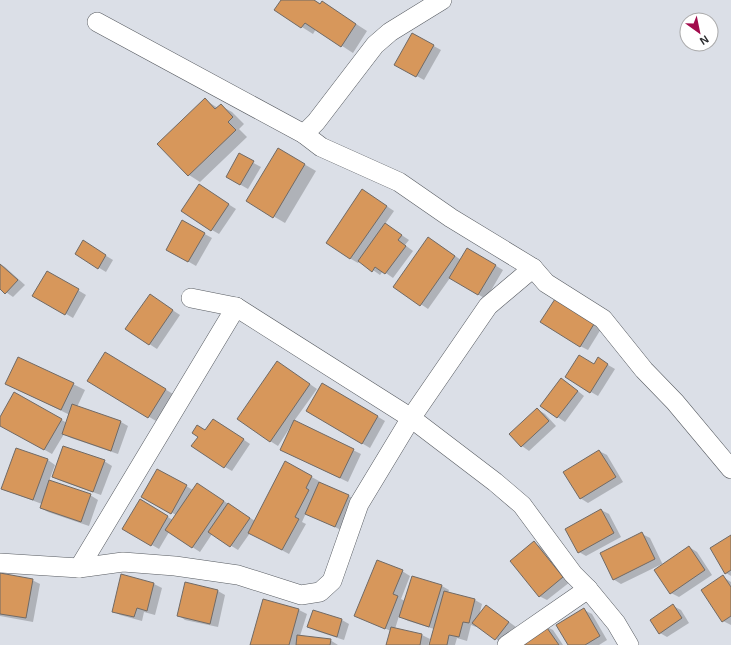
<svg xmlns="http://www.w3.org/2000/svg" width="731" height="645" font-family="Helvetica,sans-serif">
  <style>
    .shadow { fill: #0003 }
    .building { fill: #d7975b; stroke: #716a65 }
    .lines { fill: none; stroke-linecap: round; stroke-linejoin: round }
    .street-casing { stroke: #575b61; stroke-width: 20 }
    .street { stroke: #fff; stroke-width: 19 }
  </style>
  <rect width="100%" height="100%" fill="#dbdfe7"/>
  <!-- shadow -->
  <g class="shadow">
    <path d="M282,0h32l7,4 1,-2 45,29 -14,22 -37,-24 -3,5 -38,-24z"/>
    <path d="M412,34l29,16 -17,30 -29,-16z"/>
    <path d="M205,100l13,8 3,-2 11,6 12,12 -5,5 8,8 -47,45 -11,-7z"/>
    <path d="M278,149l38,22 -31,52 -38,-22z"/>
    <path d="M239,155l22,12 -13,22 -21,-12z"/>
    <path d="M206,190l30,19 -17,25 -7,-4z"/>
    <path d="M370,195l24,16 -9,13 24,16 -4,5 8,6 -20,27 -10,-7 -3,4 -20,-14 -2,2 -7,-4 -24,-16z"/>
    <path d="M183,222l29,16 -16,28 -29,-17z"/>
    <path d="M83,242l30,18 -7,12 -30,-18z"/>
    <path d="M435,242l26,18 7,-11 35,21 -17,29 -36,-21 -22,31 -34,-23z"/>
    <path d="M0,264l5,3 20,18 -12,12 -13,-9z"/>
    <path d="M48,272l38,23 -13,23 -39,-23z"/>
    <path d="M157,300l23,15 -23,34 -31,-20z"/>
    <path d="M563,305l38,24 -13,21 -8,-4z"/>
    <path d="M105,353l68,41 -17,27 -67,-40z"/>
    <path d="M598,359l17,10 -17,27 -7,-4 3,-27z"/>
    <path d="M285,367l32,22 -23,32 67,33 -13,28 -59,-28 3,-27 -1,-1 -13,20 -8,-5z"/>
    <path d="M6,384h67l12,6 -8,17 44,15 7,4 -10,28 -47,-16 -7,-4 -12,20 -52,-29v-6l14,-26 53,30 3,-8z"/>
    <path d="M323,384l62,37 -15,27 -63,-37z"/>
    <path d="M569,384l15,12 -19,26 -24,-16z"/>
    <path d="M537,409l8,5 11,12 -27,25 -7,-5z"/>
    <path d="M221,424l29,20 -18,27 -7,-4 -19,-36z"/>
    <path d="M17,449l31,11 7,5 -6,16 41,14 8,5 -9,26 -41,-14 -7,-4 1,-4 -32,-12 -8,-4z"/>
    <path d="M599,451l8,4 16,27 -35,21 -8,-5z"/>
    <path d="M104,461l8,5 -11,29 -40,-14 -8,-4z"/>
    <path d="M286,463l33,18v1l38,18 -14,31 -37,-18 -4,9 4,2 -17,30 -39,-21 -12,17 -26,-16 -12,18 -31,-20 -10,17 -35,-20 16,-28 33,19 3,-5 -33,-19 15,-26 35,20 12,-1 50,32z"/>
    <path d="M601,510l8,4 12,23 -35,19 -7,-4z"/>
    <path d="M642,534l8,4 13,27 26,-18 8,5 15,23 -33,22 -8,-4 -9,-29 -41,20 -8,-5z"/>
    <path d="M731,536v40l-5,-3z"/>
    <path d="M534,543l7,4 29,35 -23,18 -8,-4z"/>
    <path d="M402,571l8,5 -9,23 4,2 37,-15 7,4 -1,3 27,7 7,4 -3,12 15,-5 22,16 -13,17 -26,-19 -1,2 -5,-2 -4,16 -10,-3 -2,7h-25l4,-16 -26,-8 -9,-5 -4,13 27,6 8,4 -2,6h-41l4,-14 -35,-15z"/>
    <path d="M0,574l32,6 8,4 -7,38 -33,-6z"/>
    <path d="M122,575l32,9 8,4 -7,27 -11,-3 -2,9 -22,-6 -7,-4z"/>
    <path d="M723,577l8,5v43l-8,-4z"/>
    <path d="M186,583l32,8 7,4 -7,32 -33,-7 -7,-5z"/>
    <path d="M264,600l35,10 8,4 -7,22 30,4 8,5h-87z"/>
    <path d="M673,606l8,4 8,13 -22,14 -7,-4z"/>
    <path d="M584,610l8,4 15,26 -8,5h-30z"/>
    <path d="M313,611l29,9 7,4 -5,16 -28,-9 -8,-4z"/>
    <path d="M545,626l8,4 10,15h-43z"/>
  </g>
  <!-- building -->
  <g class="building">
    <path d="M281,0h33l6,4 2,-3 34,23 -15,23 -36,-24 -4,5 -27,-18z"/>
    <path d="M412,33l22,12 -18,32 -22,-12z"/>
    <path d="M205,98l10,11 6,-5 12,13 -5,5 8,8 -48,46 -31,-32z"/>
    <path d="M278,148l27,16 -32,54 -27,-17z"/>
    <path d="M239,153l15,8 -14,24 -14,-8z"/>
    <path d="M199,184l30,20 -18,27 -30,-20z"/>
    <path d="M362,189l25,17 -37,53 -24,-16z"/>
    <path d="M182,220l23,13 -17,29 -22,-12z"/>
    <path d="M385,223l17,12 -4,5 8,6 -21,28 -10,-7 -3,5 -14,-11z"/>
    <path d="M428,237l27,19 -35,50 -27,-19z"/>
    <path d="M83,240l23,15 -8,14 -23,-15z"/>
    <path d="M467,248l29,17 -18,30 -29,-17z"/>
    <path d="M0,264l18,16 -13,14 -5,-5z"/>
    <path d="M47,271l32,18 -14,26 -33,-19z"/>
    <path d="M150,294l23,16 -24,35 -24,-16z"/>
    <path d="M555,299l39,25 -14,23 -40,-25z"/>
    <path d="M105,352l61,37 -18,29 -61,-37z"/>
    <path d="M579,355l15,9 4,-7 10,7 -18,29 -25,-16z"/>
    <path d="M18,357l56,26 -13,27 -56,-26z"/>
    <path d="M277,361l33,23 -40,58 -33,-23z"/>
    <path d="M561,378l17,13 -21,27 -17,-12z"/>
    <path d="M322,383l56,33 -16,28 -56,-33z"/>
    <path d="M14,392l48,27 -18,31 -44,-24v-9z"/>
    <path d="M72,404l49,17 -10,30 -49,-17z"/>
    <path d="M537,408l12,13 -28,26 -12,-13z"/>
    <path d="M213,419l31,20 -20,29 -33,-22 7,-9 -6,-4 5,-8 8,5z"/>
    <path d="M294,420l60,29 -14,29 -60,-28z"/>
    <path d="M63,446l42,14 -12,32 -41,-15z"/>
    <path d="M16,448l32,11 -15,41 -32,-11z"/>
    <path d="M599,450l17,27 -36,22 -17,-27z"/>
    <path d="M285,461l27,15 -6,12 3,2 -14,27 4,2 -17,31 -34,-17z"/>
    <path d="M157,469l30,16 -16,29 -30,-17z"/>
    <path d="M49,480l42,14 -10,28 -41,-14z"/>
    <path d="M319,482l30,13 -14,32 -30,-13z"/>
    <path d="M197,483l27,18 -32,47 -27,-18z"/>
    <path d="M140,499l28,17 -17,30 -29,-17z"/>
    <path d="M228,503l22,15 -20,29 -22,-15z"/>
    <path d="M601,509l13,24 -36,20 -13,-24z"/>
    <path d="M642,532l13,27 -42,21 -13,-27z"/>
    <path d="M731,535v35l-6,4 -15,-26z"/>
    <path d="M534,541l29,36 -24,20 -29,-36z"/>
    <path d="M689,546l16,24 -35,24 -16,-24z"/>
    <path d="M377,560l26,10 -10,24 5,2 -13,33 -31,-13z"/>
    <path d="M0,573l33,6 -7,39 -26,-4z"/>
    <path d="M121,574l33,9 -7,28 -10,-3 -3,9 -22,-5z"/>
    <path d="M723,575l8,12v29l-9,6 -21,-32z"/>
    <path d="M412,576l30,9 -13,42 -30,-10z"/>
    <path d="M185,582l33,8 -8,34 -33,-8z"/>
    <path d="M444,591l31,8 -6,24 -6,-1 -4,15 -10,-2 -2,10h-18z"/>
    <path d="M263,599l36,10 -10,36h-39z"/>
    <path d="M673,604l9,14 -23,16 -9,-14z"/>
    <path d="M486,605l23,17 -14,18 -23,-17z"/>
    <path d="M584,608l16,28 -15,9h-17l-12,-20z"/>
    <path d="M313,610l29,9 -5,18 -30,-10z"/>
    <path d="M545,625l14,20h-40z"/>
    <path d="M391,627l31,7 -2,11h-34z"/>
    <path d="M297,635l34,4 -1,6h-34z"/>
  </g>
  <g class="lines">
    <defs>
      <g id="street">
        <path d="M97,22l207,112 17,13 78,35 52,36 82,50 13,15 57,36 41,51 31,32 56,67"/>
        <path d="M304,134l12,-12 59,-77 15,-13 52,-32"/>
        <path d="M191,298l45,9 175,111 84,64 27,23 51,69 15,15 28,34 13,22"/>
        <path d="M0,563l79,5 44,-6 52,4 63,9 63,20 19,-3 12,-11 27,-77 52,-86 77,-112 45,-38"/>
        <path d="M79,568l157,-261"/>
        <path d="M507,645l81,-56"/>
      </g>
    </defs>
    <!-- street casing -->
    <use href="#street" class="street-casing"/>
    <!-- street -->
    <use href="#street" class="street"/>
  </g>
  <!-- north arrow -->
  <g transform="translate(699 32) rotate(147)"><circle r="19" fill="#ffffff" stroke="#aaaaab"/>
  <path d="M0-3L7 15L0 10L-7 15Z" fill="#a20b4c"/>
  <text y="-6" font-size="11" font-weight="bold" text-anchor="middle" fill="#2a2b2e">N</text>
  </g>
</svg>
